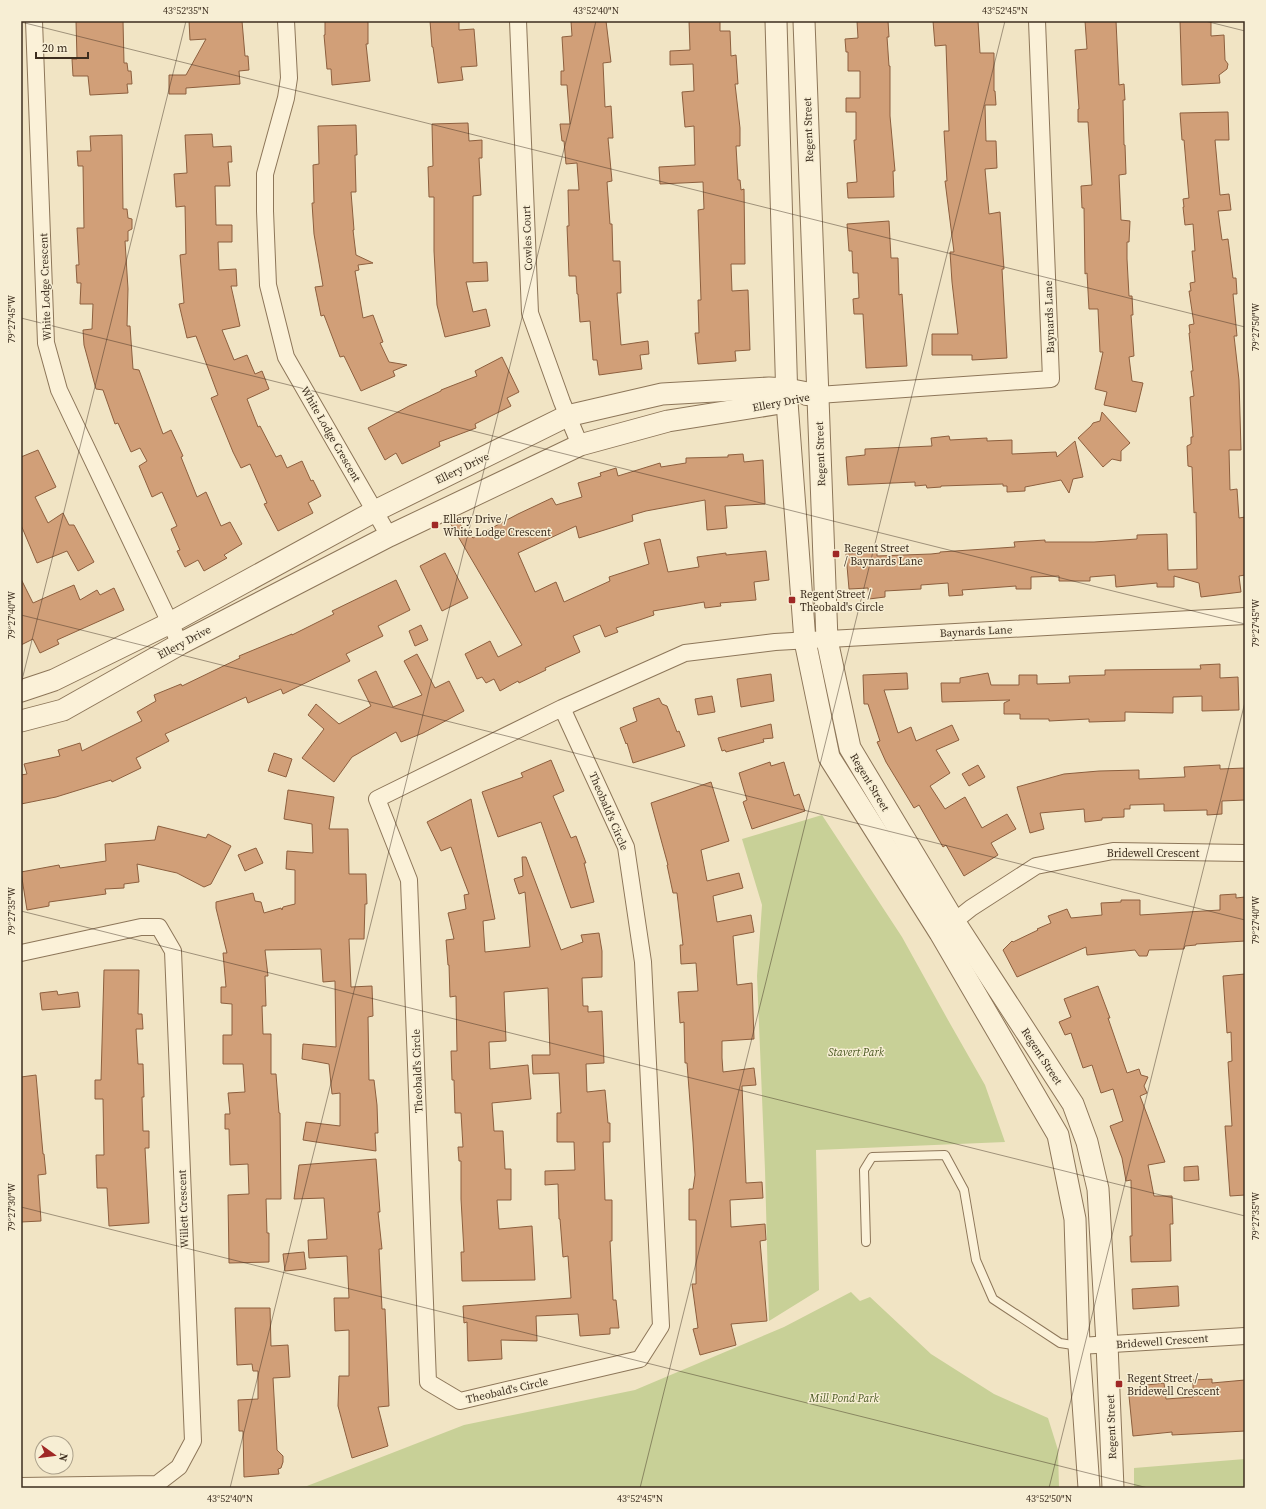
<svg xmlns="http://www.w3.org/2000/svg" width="1266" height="1509" font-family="'Source Serif 4',serif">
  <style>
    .green { fill: #c8d097 }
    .building { fill: #d19f78; stroke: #8d5f3e }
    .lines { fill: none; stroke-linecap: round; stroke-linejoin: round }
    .service-casing { stroke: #8d7659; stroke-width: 10 }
    .minor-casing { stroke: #8d7659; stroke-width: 18 }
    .tertiary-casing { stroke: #8d7659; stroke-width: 23 }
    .service { stroke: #fbf1d8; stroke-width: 8 }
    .minor { stroke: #fbf1d8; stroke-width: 16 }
    .tertiary { stroke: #fbf1d8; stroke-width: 21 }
    .ticks { fill: none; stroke: #3c2d1e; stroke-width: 1; stroke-opacity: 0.45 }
    .poi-dot { fill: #9f2826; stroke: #f7eed4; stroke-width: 1.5 }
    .labels { text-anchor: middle; stroke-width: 3; stroke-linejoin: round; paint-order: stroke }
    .street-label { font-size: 11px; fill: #3c2d1e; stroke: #f7eed4 }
    .poi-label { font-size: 11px; fill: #3c2d1e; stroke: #f7eed4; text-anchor: start }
    .park-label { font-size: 11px; font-style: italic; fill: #4b5923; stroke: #f7eed4 }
    .neatline { fill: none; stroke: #3c2d1e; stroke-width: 1.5 }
    .ticks-label { font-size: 10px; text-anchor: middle; fill: #3c2d1e }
  </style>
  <rect width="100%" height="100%" fill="#f1e4c4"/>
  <!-- green -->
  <g class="green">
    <path d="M822,815l80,122 46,83 37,65 20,57 -189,8 3,140 -50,31 -4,-151 -8,-194 5,-71 -20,-66z"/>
    <path d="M851,1292l9,9 10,-4 61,57 63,40 54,24 10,32 1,38h-769l17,-2 157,-61 171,-35 149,-63z"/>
    <path d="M1245,1459v29h-111v-20z"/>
  </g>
  <!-- building -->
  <g class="building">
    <path d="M76,21h47l1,42h3l1,8h3l1,13h-5l1,9 -38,2 -2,-19h-15l-1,-17h5z"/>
    <path d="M189,21h53l3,35h3l1,14 -10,1 1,13 -54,4v6h-17v-19h17l20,-36 -16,1z"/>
    <path d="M325,21h43v23h-2l4,37 -38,4 -1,-16h-4l-3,-34h1z"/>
    <path d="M430,21h29v9l15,-1 3,37 -16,1 2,13 -25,3 -5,-36h-1z"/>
    <path d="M571,21h35l5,41 -8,1 2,44 6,-1 2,32h-5l4,43 -5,1 3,42h2l1,37h7l1,32h-4l4,52 27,-4 1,13 -9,1 2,14 -43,6 -2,-15h-4l-3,-39 -10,1 -2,-28h-1l-1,-18h-7l-2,-50h2l-1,-36h11l-2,-27 -11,1 -2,-23h-2l-2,-17h10l-3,-39h-6v-14h3l-2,-34 10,-1z"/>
    <path d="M689,21h31v10h10l1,25 5,-1 2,29h-3l5,44v18h-4l2,34h2l1,10 3,-1 1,75h-14l1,27 16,-1 2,60 -15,1 1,10 -38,3 -3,-31h4l-1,-33h3l-3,-90 6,-1 -1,-27 -43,2 -1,-17 36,-2 -1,-39 -9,1 -3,-35 12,-1 -1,-27 -23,1v-14l20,-1z"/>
    <path d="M857,21h31l1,16h-2l2,29h1v50l5,55h-2l1,26 -46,1 -1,-15 10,-1 -3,-42h2v-28h-10v-14h14v-27h-12v-19h-2l-1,-13 13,-1z"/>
    <path d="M933,21h45l2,32h14v38h1l1,14h-11l1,36h10l1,27 -12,1 4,45 11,-2 4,57h-2l5,89 -35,2v-5h-40v-21h26l-6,-52 -2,-30h4l-9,-71h2l-3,-50h5l-3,-86 -11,1z"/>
    <path d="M1085,21h31l3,64 5,-1 1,16h-2l1,45h1l1,29 -7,1 2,45 9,1 -1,21h-2v17l2,37h3l1,19h-2l3,41 -5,1 3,24 11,2 -7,29 -32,-7 3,-13 -12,-3 8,-37h-3l-2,-43h-9l-2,-36 -2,1 -1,-66h-2l-1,-22 11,-1 -4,-63h-10v-13h1l-4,-59 12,-1z"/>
    <path d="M1180,21h31v15l13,-1 1,25 3,4 -1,5 -8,6 1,8 -38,2z"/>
    <path d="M1228,112l1,28h-14l5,55 9,-1 2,16 -13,1 4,29 6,-1 5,39h3l1,16h-4l4,42h-3l5,44 2,70h-12l1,40 7,-1 2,29 6,-1v58l-6,1 2,16 -40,5 -2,-14 -25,-7v11h-17v-4l-41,4 -1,-12 -25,2v4h-31v-5l-28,1v12h-15v-3l-54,4 1,5 -14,1 -1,-13 -27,2v4l-36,2v6l-16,2 -1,-11 -19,1 -3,-35 31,-2v4l54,-2 9,-1v-1l75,-5 -1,-5 31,-2v2h49l43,-3v-4l30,-1 1,36 29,-1 -1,-57 -2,1 -2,-46 -4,-1 -1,-20 4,-2v-7h2l-3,-40 4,-1 -3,-25h2l-4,-38h1l-1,-8 5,-1 -5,-33h2l-1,-8 5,-1 -3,-31h3l-2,-27 -8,1 -2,-18h1l-1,-8 6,-1 -5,-58h-2l-2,-27z"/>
    <path d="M468,123l1,18 13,-1v18h-3l2,37 -8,1v67l14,-1 1,19 -22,1 7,30 13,-3 4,17 -45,11 -8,-32 -3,-54v-54h-5l-1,-30 5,-1 -1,-42z"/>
    <path d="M356,125l1,30h-2l1,37h-5l3,38h-1l3,25 17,8 -15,2 1,5 -4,1 8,47 10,-3 10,27 -3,1 9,19 18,3 -14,6 2,5 -34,15 -17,-35 -4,1 -16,-42 -3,1 -6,-29 8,-1 -9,-52 -2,-31h2l-1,-38 6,-1 -1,-38z"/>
    <path d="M212,134l1,13 18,-1 1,16h-4l2,24h-15l1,39h16v17h-14l1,28 17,-1 1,17h-6l9,40 -18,4 12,30 13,-5 8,19 7,-3 7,18 -22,10 11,28 2,-1 16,31 5,-2 6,13 15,-7 9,20 2,-1 8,16 -13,7 5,10 -35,18 -14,-27 3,-1 -17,-39 -9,4 -8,-16 -22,-54 7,-3 -22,-59 -9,2 -8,-34 5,-1 -4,-48 6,-1 -1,-48 -9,1 -2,-33 13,-1 -2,-38z"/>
    <path d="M122,135l1,74h4l1,9 4,1v10l-4,2v10h-3l3,48 -1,37h3l3,43 6,1 24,64 8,-4 12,26 -2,1 16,40 9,-5 15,34 9,-4 12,22 -18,11 3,3 -23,13 -6,-11 -13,7 -8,-16 3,-1 -9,-21 6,-3 -15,-34 -10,5 -13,-31 8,-5 -7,-13 -9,4 -13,-29 -3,1 -12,-34 -7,-1 -12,-44 -1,-15 9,-1 1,-25h-13l1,-21h-4l-1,-18h3l-2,-37h7l-1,-62h-5l-1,-15h14l-1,-15z"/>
    <path d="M889,221l2,37h7l1,37 3,-1 5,72 -41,2 -3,-54h-9l-1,-15 6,-1 -1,-25h-5l-1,-22h-3l-2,-27z"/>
    <path d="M502,357l17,35 -12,6 4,8 -36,18 1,4 -37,14 1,4 -38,18 -6,-11 -11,7 -17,-32 41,-22 32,-15v-1l36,-14 -2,-5z"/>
    <path d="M1102,412l28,31 -9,8v10l-9,-2 -9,8 -25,-29 13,-12 2,-3 7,-2z"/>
    <path d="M949,436l1,4 37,-2v3l25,-1v14l44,-2 1,5 18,-16 8,36 -10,2 -4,14 -8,-13 -36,7v4l-18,1v-6h-4v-2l-62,2v1l-14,1 -1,-3 -11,1v-4l-67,3 -2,-28 19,-2v-6l67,-3 -1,-8z"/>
    <path d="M38,450l18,37 -21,10 13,26 15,-10 6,12h5l20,37 -16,9 -11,-20 -30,12 -16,-38v-68z"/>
    <path d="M743,454l1,8 19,-2 2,44 -40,2 2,22 -20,2 -2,-30 -59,11 -14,4 1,6 -54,17 -3,-12 -58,27 17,39 21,-10 8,20 46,-21 -1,-4 40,-13 -5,-21 16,-4 8,33 31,-5 -2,-10 29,-4v2l40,-4 3,29 -15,2 2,18 -36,3 1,3 -16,2 -1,-6 -51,9 1,4 -38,13 2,4 -13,5 -5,-12 -27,11 7,16 -35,16 1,2 -27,13 -1,-2 -18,10 -6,-12 -8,4 -4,-6 -5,2 -12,-25 25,-13 8,16 24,-12 -73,-124 5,-3 19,20 45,-24 34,-16 4,7 26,-8 -4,-14 23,-7 -1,-3 16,-5 2,8 42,-13 1,4 25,-4v-5l42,-1v-2z"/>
    <path d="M445,553l23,45 -26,13 -22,-45z"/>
    <path d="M21,579l12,24 41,-18 6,15 17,-10 3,5 14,-7 10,22 -67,30 2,4 -19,9 -7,-14 -12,6z"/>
    <path d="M396,580l14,30 -32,16 5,10 -37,18 4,7 -67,33 -2,-5 -33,14 -2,-6 -81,37 4,7 -33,17 5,10 -29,14 -1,-2 -55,17 -35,7v-29l6,-1 -3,-10 36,-8 -2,-6 22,-7 2,8 60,-30 -5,-9 19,-11 -2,-6 27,-11 1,2 58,-28 -1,-2 53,-22v1l42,-21 -2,-3z"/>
    <path d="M421,625l7,15 -13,6 -6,-15z"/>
    <path d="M417,654l18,34 14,-7 15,30 -41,22 -22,9 -5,-10 -44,25 -18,25 -32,-24 22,-29 -16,-14 8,-11 23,20 32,-18 -13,-26 18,-9 17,36 29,-12 -18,-34z"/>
    <path d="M1220,664v14l18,-1 1,33 -37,1v-15l-29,1v16l-48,-1v9l-36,1v-3l-40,2v-2h-29v-5h-16v-11l6,-3 -68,2 -1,-19h19v-5l28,-5 3,12h28v-10h18v9l33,-1 -1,-7 36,-1v-5l96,-1 -1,-4z"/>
    <path d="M907,673l1,16 -24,1 14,43 13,-6 5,14 36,-16 7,15 -23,10 14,23 -20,13 15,23 20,-12 17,31 25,-14 9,15 -25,14 7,12 -34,21 -18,-31 -3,2 -24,-42 -5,3 -28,-46 -9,-20 3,-1 -12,-37h-4l-1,-29z"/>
    <path d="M771,674l3,27 -33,6 -4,-28z"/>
    <path d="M712,696l3,16 -17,3 -3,-16z"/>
    <path d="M659,698l3,6 5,2 10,26 2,-1 6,15 -52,17 -6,-20 -1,1 -6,-16 17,-7 -4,-13z"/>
    <path d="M771,724l2,14 -10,1 1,3 -38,10 -1,-2 -3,1 -4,-13z"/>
    <path d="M274,753l18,6 -6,18 -18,-6z"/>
    <path d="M551,760l13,31 -11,5 18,42 5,-2 10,27h-2l10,39 -23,6 -30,-86 -43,15 -16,-45 41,-15 -2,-4z"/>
    <path d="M770,762l1,4 13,-4 10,34 5,-2 6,17 -53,18 -9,-27 4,-2 -8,-27z"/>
    <path d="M978,765l7,12 -16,9 -7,-12z"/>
    <path d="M1220,765v4l25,-1v32l-23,1v13l-15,1v-5l-43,1v-7l-34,1v4h-6v8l-22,1v2l-17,2 -1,-13 -44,4 4,16 -14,4 -13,-46 47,-13 35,-3 40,-1v9l46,-2 -1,-10z"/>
    <path d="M711,782l18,59 -28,9 6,31 32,-8 4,15 -30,8 4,26 34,-7 3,17 -21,4 4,49 15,-2 2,56 -32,2v17l1,14 31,-4 2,17 -14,1 4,97 16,-1 1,16 -33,2 1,27 34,-3 1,16 -6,1 7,80 -36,3 5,21 -36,10 -7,-26 5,-1 -6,-44h4v-64h-7v-31h4l2,-14 -2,-33 -6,-79h-2l-1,-41 -4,1 -2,-31 20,-1 -2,-28 -15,1 -1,-19h3l-6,-52h-4l-6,-28h1l-17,-62z"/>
    <path d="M288,790l46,7 -5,32h19l1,45h17l1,30h-2l-1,35h-15l2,48 21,-1 1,30 -5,1 1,63h5l3,25 1,28h-3l1,18 -73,-11 3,-18 34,4v-33l-8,1 -3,-30 -27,-5 1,-15 33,3 -1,-66 -12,1 -2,-33 -56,1 3,26h-3l1,30h-4l1,28h8v40h5l3,39h1l1,86h-15l1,34h2v29l-40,1 -1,-68 21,-1 -1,-30 -18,1 -1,-36h-4v-15h5l-2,-21 17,-1 -2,-28h-20v-29h9v-31l-11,-1v-16h5l-3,-34h4l-11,-45v-6l37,-9 2,8 6,1 3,11 17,-5 1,2 1,-3 12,-3v-34l-9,-1 1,-18 26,2 -1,-29 -28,-5z"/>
    <path d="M471,799l24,120 -12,2 2,31 45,-5 -5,-55 -6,2 -5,-15 9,-3 -1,-19h4l35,93 22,-8 -2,-7 18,-2 3,18v26l-20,1 1,28h5v6l14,-1 2,52 -18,1 1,28 18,-2 3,33h2v19h-7l2,58h7v41h-2l3,59h3l3,28h-9v6l-30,2 -2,-22 -42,2 1,25 -36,-1 1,19 -34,2 -1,-39 -3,1 -1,-17 108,-8 -3,-42 -5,1 -3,-38h-1l-1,-35 -13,1v-14l30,-1 -1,-28h-17v-29h4l-2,-40 -26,1 -1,-19h18l-2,-67 -44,4 2,49 -17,1 1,27 38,-4 3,34 -39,4 2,28h9l2,38h6v31h-14l2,29 33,-3 3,54 -73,1 -1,-29h3l-3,-53v-38h-2l-1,-14h5l-2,-34h-6l-1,-33h-2l-1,-29h6l-1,-55 -6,1 -1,-32h-1l-2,-25 8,-1 -6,-26 18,-4 -2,-14 5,-1 -18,-47 -10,4 -14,-29z"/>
    <path d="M158,826l48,12 2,-4 23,12 -20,38 -7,3 -27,-14 -40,-9 2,18 -15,2v4l-19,1 1,5 -57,8v4l-22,4 -6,-38 38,-7 1,3 46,-7 -1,-17 50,-4z"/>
    <path d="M256,848l7,15 -18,8 -7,-16z"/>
    <path d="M1236,894v4l9,-1v44l-49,3v1l-11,1 -1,3 -35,1 -2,6h-8l-4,-6 -48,5 -1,-8 -69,30 -14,-27 9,-9 1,1 25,-12 -1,-1 14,-6 -3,-7 19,-7 4,9 31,-3 -1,-12 20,-1v-2h19v15l80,-5v-15z"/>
    <path d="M104,970h35l-1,44h4l1,15h-7l2,35h5l1,33h-2l1,34h6v17h-4l4,75 -40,3 -2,-38h-10l-1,-33h8l-1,-56h-8v-19h6z"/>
    <path d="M1245,974v221l-15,1 -5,-70h7l-4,-64 4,-1 -1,-29 -4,1 -4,-57z"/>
    <path d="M1098,986l12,32h-2l19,55 12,-4 2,6 7,2 -4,9 3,7 -7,3 25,66 -17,3 6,31h18l1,28h-3l1,37 -40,1 -1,-26h2l-1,-56 -5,1 -4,-23 -12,-32 13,-5 -10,-32 -12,4 -9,-28 -9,3 -12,-35 -6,2 -6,-13 12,-5 -7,-18z"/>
    <path d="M57,991l1,4 20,-3 2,15 -38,3 -2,-17z"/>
    <path d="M36,1075l7,79h1l2,20 -8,1 3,46 -20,1v-145z"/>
    <path d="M376,1159l4,53h-2l4,37h-3l3,60h3l4,97 -11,1 10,39 -36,12 -14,-52 1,-30h10v-46l-14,1 -1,-33h15l-2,-42 -38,2 -1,-18 19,-1 -3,-41 -30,1 5,-34z"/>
    <path d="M1198,1166l1,14 -15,1v-14z"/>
    <path d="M304,1252l2,17 -21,2 -2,-17z"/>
    <path d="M1178,1286l1,20 -46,3 -1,-20z"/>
    <path d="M235,1308h35l1,38 17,-1 2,32 -17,1 4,72 6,6v6l-2,6 -3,1 1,5 -35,3 -1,-46h-4l-1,-31 20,-1v-28h-5l-1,-7 -15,1z"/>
    <path d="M1212,1379v4l33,-3v51l-73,4v-3l-39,4 -4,-40 19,-3 -1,-8 17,-2 2,16 27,-2v-17z"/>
  </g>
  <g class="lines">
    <defs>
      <path id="service" d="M866,1242l-2,-72 8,-13 73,-2 19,35 12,70 17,39 67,44 19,3"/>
      <g id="minor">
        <path d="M34,21l12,322 13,47 121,254"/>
        <path d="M286,21l3,57 -3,20 -21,76v37l3,74 18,72 103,179"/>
        <path d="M518,21l12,292 32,89 18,43"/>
        <path d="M806,397l12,-2 233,-16 -14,-358"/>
        <path d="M562,708l64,139 17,115 18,364 -21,33 -180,42 -32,-19 -19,-502 -32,-81 185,-91 123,-55 90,-11 470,-26"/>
        <path d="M946,928l25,-20 65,-42 77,-15 132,2"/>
        <path d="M21,953l120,-26h18l14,24 20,490 -14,26 -22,17 -136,2"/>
        <path d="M1079,1346l166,-10"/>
      </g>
      <g id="tertiary">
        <path d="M776,21l11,381 18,239 24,116 111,176 118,202 17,84 4,127 10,142"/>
        <path d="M804,21l23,619 23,108 104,173 119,183 14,38 11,47 9,155 6,144"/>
        <path d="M21,691l33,-11 116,-57 205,-112 192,-95 95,-22 107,-6 18,1 31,6"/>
        <path d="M21,721l42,-11 117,-66 209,-108 191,-91 88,-24 119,-19"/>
      </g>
    </defs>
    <!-- service casing -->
    <use href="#service" class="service-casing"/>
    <!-- minor casing -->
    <use href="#minor" class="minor-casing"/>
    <!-- tertiary casing -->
    <use href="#tertiary" class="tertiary-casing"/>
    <!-- service -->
    <use href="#service" class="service"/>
    <!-- minor -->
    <use href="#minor" class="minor"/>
    <!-- tertiary -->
    <use href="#tertiary" class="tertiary"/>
  </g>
  <!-- ticks -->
  <path class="ticks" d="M1205,21l40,10M21,22l1224,305M21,318l1224,306M21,615l1224,305M21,684l165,-663M21,911l1224,305M21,1207l1127,281M230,1488l366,-1467M640,1488l365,-1467M1049,1488l196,-786"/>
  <!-- markers -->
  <g class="poi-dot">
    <rect x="431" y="521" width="8" height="8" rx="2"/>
    <rect x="832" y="550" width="8" height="8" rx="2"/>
    <rect x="788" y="596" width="8" height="8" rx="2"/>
    <rect x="1115" y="1380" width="8" height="8" rx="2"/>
  </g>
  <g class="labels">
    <!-- street labels -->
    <g class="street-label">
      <text transform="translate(808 130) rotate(-92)" y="4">Regent Street</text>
      <text transform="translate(527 238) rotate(-92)" y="4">Cowles Court</text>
      <text transform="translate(45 287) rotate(-92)" y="4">White Lodge Crescent</text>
      <text transform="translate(1049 317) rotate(-92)" y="4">Baynards Lane</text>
      <text transform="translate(781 402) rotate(-11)" y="4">Ellery Drive</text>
      <text transform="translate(331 434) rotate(60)" y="4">White Lodge Crescent</text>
      <text transform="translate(820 454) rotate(-92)" y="4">Regent Street</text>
      <text transform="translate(462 468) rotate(-26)" y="4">Ellery Drive</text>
      <text transform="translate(976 631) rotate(-3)" y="4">Baynards Lane</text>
      <text transform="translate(184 642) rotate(-28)" y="4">Ellery Drive</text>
      <text transform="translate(870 782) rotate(59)" y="4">Regent Street</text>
      <text transform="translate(609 811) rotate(67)" y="4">Theobald's Circle</text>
      <text x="1153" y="857">Bridewell Crescent</text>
      <text transform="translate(1042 1056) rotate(57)" y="4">Regent Street</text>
      <text transform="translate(417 1071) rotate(-92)" y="4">Theobald's Circle</text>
      <text transform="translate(183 1209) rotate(-92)" y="4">Willett Crescent</text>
      <text transform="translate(1162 1341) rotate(-4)" y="4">Bridewell Crescent</text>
      <text transform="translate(507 1390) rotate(-13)" y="4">Theobald's Circle</text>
      <text transform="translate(1111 1427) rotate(-92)" y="4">Regent Street</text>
    </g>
    <!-- poi labels -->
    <g class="poi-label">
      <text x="443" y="523">Ellery Drive /<tspan x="443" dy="13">White Lodge Crescent</tspan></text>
      <text x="844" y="552">Regent Street<tspan x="844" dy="13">/ Baynards Lane</tspan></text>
      <text x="800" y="598">Regent Street /<tspan x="800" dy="13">Theobald's Circle</tspan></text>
      <text x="1127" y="1382">Regent Street /<tspan x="1127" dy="13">Bridewell Crescent</tspan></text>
    </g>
    <!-- park labels -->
    <g class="park-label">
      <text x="856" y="1056">Stavert Park</text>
      <text x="844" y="1402">Mill Pond Park</text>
    </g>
  </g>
  <!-- border -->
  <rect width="1266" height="1509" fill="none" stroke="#f7eed4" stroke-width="44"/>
  <!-- north arrow -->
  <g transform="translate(54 1455) rotate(104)"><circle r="19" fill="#f7eed4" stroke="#aca18b"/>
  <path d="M0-3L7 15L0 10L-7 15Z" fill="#9f2826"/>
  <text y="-6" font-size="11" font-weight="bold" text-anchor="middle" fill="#3c2d1e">N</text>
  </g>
  <!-- scale -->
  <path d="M36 52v6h52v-6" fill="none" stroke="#3c2d1e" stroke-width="2"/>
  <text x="42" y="52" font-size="12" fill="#3c2d1e" stroke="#f7eed4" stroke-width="3" paint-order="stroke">20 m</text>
  <rect x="22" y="22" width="1222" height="1465" class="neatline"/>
  <g class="ticks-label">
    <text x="186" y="14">43°52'35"N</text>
    <text x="596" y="14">43°52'40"N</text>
    <text x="1005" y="14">43°52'45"N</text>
    <text transform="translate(11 319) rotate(-90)" y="4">79°27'45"W</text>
    <text transform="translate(1255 327) rotate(-90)" y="4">79°27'50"W</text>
    <text transform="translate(11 615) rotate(-90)" y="4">79°27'40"W</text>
    <text transform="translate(1255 623) rotate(-90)" y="4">79°27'45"W</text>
    <text transform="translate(11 911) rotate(-90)" y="4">79°27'35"W</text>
    <text transform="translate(1255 920) rotate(-90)" y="4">79°27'40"W</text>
    <text transform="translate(11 1207) rotate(-90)" y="4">79°27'30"W</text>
    <text transform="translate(1255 1216) rotate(-90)" y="4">79°27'35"W</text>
    <text x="230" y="1502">43°52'40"N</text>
    <text x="640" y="1502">43°52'45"N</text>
    <text x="1049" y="1502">43°52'50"N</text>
  </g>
</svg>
